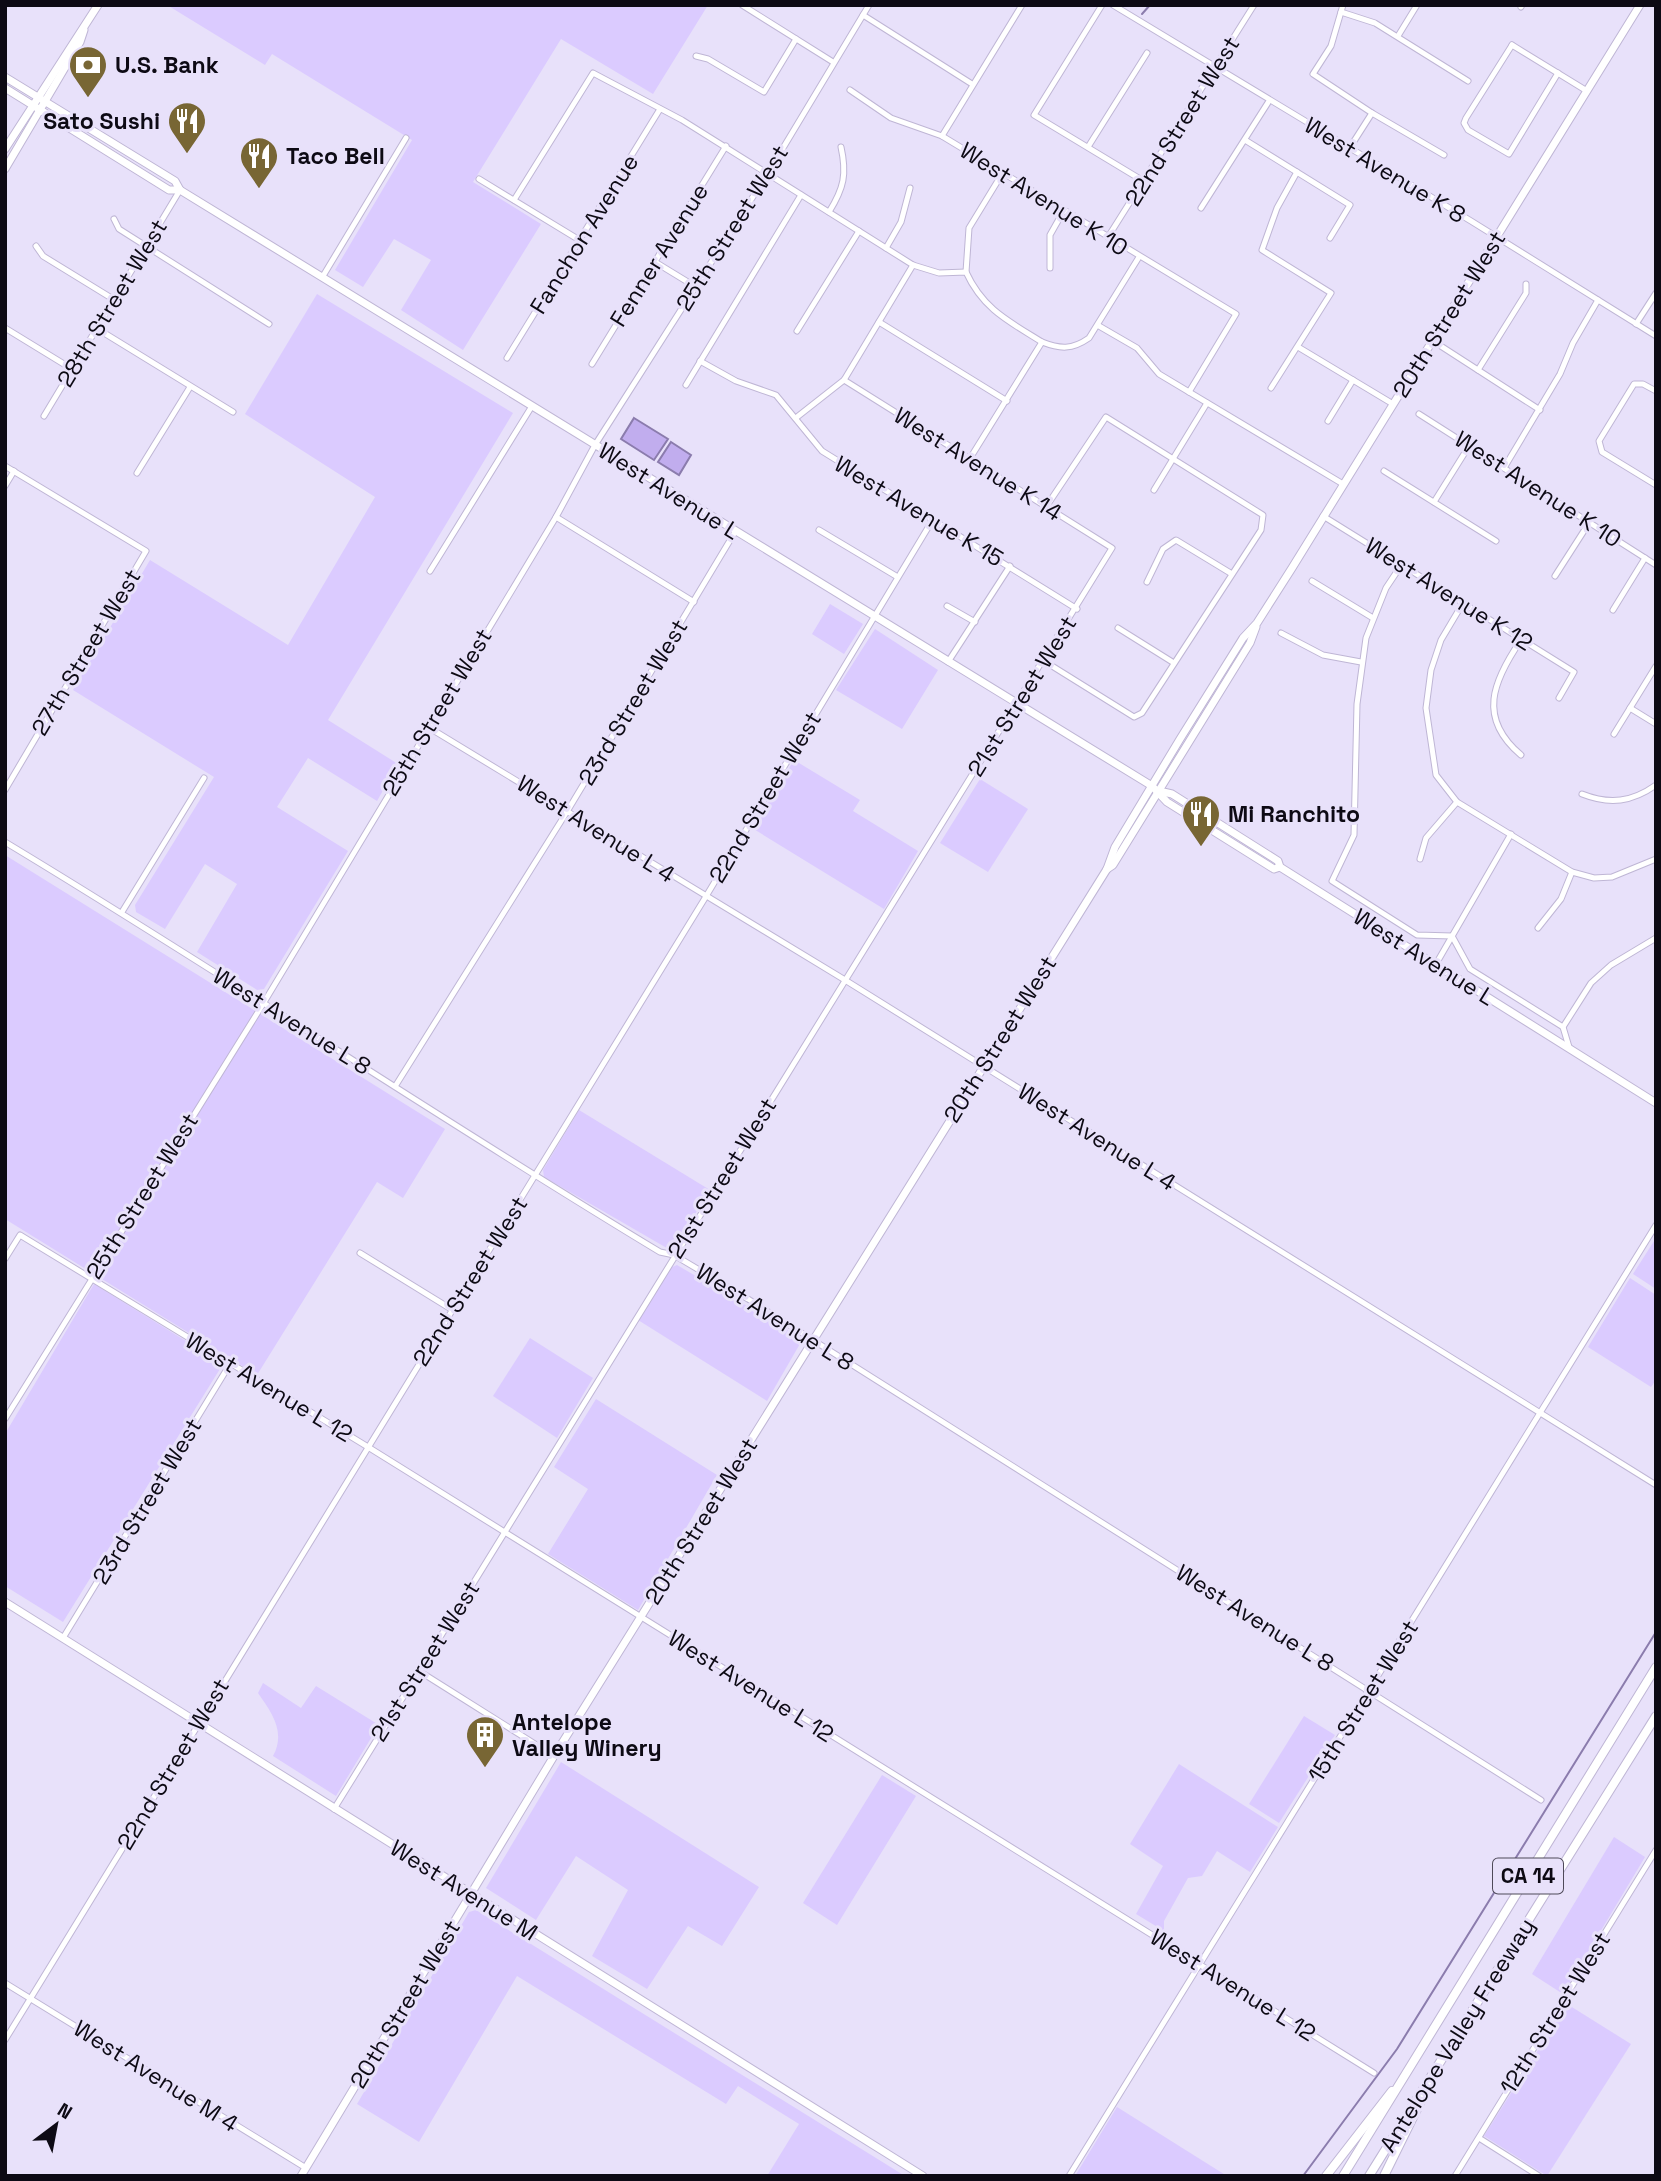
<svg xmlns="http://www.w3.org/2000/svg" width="1661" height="2181" font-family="'Space Grotesk',sans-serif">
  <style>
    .green { fill: #dbcbff }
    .water { fill: #c1adee; stroke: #8b7cad; stroke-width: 2 }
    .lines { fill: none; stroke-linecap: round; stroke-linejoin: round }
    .stream { stroke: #8b7cad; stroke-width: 2 }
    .minor-casing { stroke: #bfb6d5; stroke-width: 7 }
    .major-casing { stroke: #bfb6d5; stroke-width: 9 }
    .highway-casing { stroke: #bfb6d5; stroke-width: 10 }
    .minor { stroke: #fff; stroke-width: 5 }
    .major { stroke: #fff; stroke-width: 7 }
    .highway { stroke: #fff; stroke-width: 8 }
    .labels { text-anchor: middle; stroke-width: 6; stroke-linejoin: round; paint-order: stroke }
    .shield { fill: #e8e1fa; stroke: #4f4a59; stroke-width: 2 }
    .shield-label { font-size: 21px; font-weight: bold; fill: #0d0a14 }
    .poi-label { font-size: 23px; font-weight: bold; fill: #0d0a14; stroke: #e8e1fa; text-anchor: start }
    .street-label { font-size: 23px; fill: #0d0a14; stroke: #e8e1fa }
  </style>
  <rect width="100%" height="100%" fill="#e8e1fa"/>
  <!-- green -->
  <g class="green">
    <path d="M167,5h541l-55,89 -92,-55 -88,143 68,42 -78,126 -62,-40 30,-50 -37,-21 -31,48 -28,-17 77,-130 -140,-86 -7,11z"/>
    <path d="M317,294l196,119 -185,307 70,44 -21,37 -69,-43 -31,49 71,44 -84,138 -7,1 -60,-38 40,-68 -32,-20 -40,65 -29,-17 -1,-7 79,-128 -141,-87 77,-130 138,85 87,-148 -130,-83z"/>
    <path d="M830,604l33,20 -19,30 -32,-20z"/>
    <path d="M875,629l63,41 -36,59 -66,-39z"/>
    <path d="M794,760l66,40 -7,11 65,40 -34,58 -132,-81z"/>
    <path d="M980,779l48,30 -40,63 -48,-29z"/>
    <path d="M5,855l440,274 -42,69 -26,-16 -120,193 -252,-156z"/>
    <path d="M579,1110l131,80 -38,61 -128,-74 -1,-7z"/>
    <path d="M1656,1238v51l-23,-15z"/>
    <path d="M677,1265l116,68 8,9 -34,59 -129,-81 32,-52z"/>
    <path d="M1630,1278l26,17v85l-5,7 -63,-40z"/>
    <path d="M94,1284l129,80 -160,258 -58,-36v-152z"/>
    <path d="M530,1338l63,40 -36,60 -64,-42z"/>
    <path d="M596,1399l121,76 -79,135 -90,-56 40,-65 -34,-22z"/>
    <path d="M263,1683l38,25 15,-22 63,39 -43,71 -63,-40c13,-24 -1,-43 -15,-63z"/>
    <path d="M1304,1716l31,19 -56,88 -30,-19z"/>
    <path d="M561,1762l198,125 -37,59 -34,-20 -41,63 -55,-33 36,-66 -52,-34 -40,64 -50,-32z"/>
    <path d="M1179,1764l99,63 -28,45 -33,-21 -15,25 -14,2 -24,43v10l-28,-17 27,-48 -33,-22z"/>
    <path d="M882,1775l34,21 -79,129 -34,-22z"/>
    <path d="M1614,1837l31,20 -82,137 -31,-20z"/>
    <path d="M476,1910l429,266h-138l32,-52 -61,-38 -12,18 -209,-128 -98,166 -62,-38 112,-192z"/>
    <path d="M1567,2004l64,40 -84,132 -63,-40z"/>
    <path d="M1117,2107l110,69h-152z"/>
  </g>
  <!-- water -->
  <g class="water">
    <path d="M634,418l34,21 -14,21 -33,-21z"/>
    <path d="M671,442l20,13 -12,20 -21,-13z"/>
  </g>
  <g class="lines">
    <!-- stream -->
    <g class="stream">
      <path d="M1142,14l8,-9"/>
      <path d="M1303,2176l94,-127 259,-417"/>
    </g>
    <defs>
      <g id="minor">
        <path d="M742,5l91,57"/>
        <path d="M1102,5l-68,110 111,67"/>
        <path d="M1113,5l358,216 185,115"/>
        <path d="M1343,5l-12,41 -18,28 59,39 72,42"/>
        <path d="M1521,7l1,-2"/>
        <path d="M1341,12l34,11 93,58"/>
        <path d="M863,15l109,69"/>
        <path d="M1398,36l19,-31"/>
        <path d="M1512,45l-46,73 -2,5 4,7 41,24 49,-81"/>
        <path d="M1512,45l75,46"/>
        <path d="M696,56l12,3 56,33 32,-53"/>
        <path d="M850,90l41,28 51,18 294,178 -47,78"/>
        <path d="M942,136l80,-131"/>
        <path d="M1245,140l105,65 -20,33"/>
        <path d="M1088,147l59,-94"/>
        <path d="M1349,149l23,-36"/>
        <path d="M479,179l102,62"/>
        <path d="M514,200l79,-127 89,47 231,145 26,8 27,-1c17,37 42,49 76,70"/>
        <path d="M1201,208l68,-107"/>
        <path d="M829,212c15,-24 18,-38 12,-65"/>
        <path d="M114,219l5,10 150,95"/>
        <path d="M1108,237l146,-232"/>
        <path d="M36,246l7,10 70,43"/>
        <path d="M886,248l15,-26 9,-34"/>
        <path d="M655,262l41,25"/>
        <path d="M1050,268v-33l13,-23"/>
        <path d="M966,272l3,-44 33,-54"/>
        <path d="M323,276l83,-138"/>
        <path d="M879,322l128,79"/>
        <path d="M1636,324l20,-31"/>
        <path d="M1099,326l38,22 22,26 184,110"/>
        <path d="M5,328l67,41"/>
        <path d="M96,328l137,84"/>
        <path d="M797,331l62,-100"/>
        <path d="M1433,341l107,69"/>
        <path d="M1298,347l95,57"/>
        <path d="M507,358l153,-249"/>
        <path d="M700,361l36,20 40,14 46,56 255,158"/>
        <path d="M592,364l134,-218"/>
        <path d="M1478,370l48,-77v-9"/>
        <path d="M686,385l115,-190"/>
        <path d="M1271,388l60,-95 -69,-43 15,-42 20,-36"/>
        <path d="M1656,391l-13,-7h-9l-35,57 3,11 54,33"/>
        <path d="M1419,414l237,151"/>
        <path d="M44,416l136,-226"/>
        <path d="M797,417l47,-37 69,-115"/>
        <path d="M1328,421l25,-41"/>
        <path d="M969,460l73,-118c18,7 30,8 47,-4l50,-81"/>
        <path d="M5,466l141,85 -141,239"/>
        <path d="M1504,468l56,-94 13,-31 25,-43"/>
        <path d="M1384,471l112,70"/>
        <path d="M137,473l53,-86"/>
        <path d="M5,486l9,-15"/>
        <path d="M1154,490l53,-87"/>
        <path d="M1434,502l35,-56"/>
        <path d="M1323,516l251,156 -15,26"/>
        <path d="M556,517l138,85"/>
        <path d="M819,530l77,46"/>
        <path d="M1402,564l-16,24 -20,50 -9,66 -3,131 -22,46 85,54 35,1 18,33 93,58 6,20"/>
        <path d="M430,571l102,-165"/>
        <path d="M1555,576l34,-53"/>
        <path d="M1312,581l61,37"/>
        <path d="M1147,582l16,-33 13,-9 56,34"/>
        <path d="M1463,603l-22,37 -10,30 -5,38 10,67 21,27 115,70 22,6 18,-1 44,-18"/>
        <path d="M947,606l28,16"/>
        <path d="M1613,610l32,-52"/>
        <path d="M1118,628l56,35"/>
        <path d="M1281,633l42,22 38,7"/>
        <path d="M1044,661l90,56 8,-4 119,-183 2,-15 -157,-98 -60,90"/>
        <path d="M948,662l62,-96"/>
        <path d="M1630,708l26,16"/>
        <path d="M428,727l417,253 811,505"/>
        <path d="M1614,734l42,-68"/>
        <path d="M1521,755c-44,-37 -28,-74 0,-115"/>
        <path d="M1582,794c28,11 50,8 74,-9"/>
        <path d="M5,842c221,133 434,277 655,410l14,3 74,44 793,501"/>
        <path d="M1420,859l6,-21 31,-36"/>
        <path d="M122,912l82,-134"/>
        <path d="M1538,928l23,-29 11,-27"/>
        <path d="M1436,964l75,-130"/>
        <path d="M1563,1027l28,-44 20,-18 45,-27"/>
        <path d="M396,1085l172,-275 167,-278"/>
        <path d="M360,1253l91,56"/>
        <path d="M5,1259l15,-24 348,212 1006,626"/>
        <path d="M5,1419l258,-415 293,-487 39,-72 173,-272 101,-168"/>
        <path d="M63,1638l167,-274"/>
        <path d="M419,1671l135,85"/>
        <path d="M334,1809l778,-1261 -268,-168"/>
        <path d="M5,1983l301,185"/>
        <path d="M5,2040l700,-1142 227,-377"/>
        <path d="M1479,2138l60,38"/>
        <path d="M1069,2176l587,-951"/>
        <path d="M1455,2176l201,-326"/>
      </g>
      <g id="major">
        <path d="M5,77l170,104 5,9 972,596 15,16 107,67 6,-2"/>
        <path d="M5,88l164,102h11"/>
        <path d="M5,149l93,-144"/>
        <path d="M5,169l75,-127 4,-12"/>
        <path d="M1159,791l13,3 106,67 2,6 376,236"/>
        <path d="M1107,869l6,-4 137,-222 6,-16"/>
        <path d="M5,1602l918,574"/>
        <path d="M301,2176l253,-420 553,-887 8,-22 65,-108 63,-101 14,-15 35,-55 348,-563"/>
      </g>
      <g id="highway">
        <path d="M1326,2176l66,-85"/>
        <path d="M1343,2176l313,-509"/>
        <path d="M1369,2176l287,-460"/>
        <path d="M1384,2176l36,-73"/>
      </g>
    </defs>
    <!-- minor casing -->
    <use href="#minor" class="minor-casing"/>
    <!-- major casing -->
    <use href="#major" class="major-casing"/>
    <!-- highway casing -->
    <use href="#highway" class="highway-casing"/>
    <!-- minor -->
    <use href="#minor" class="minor"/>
    <!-- major -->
    <use href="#major" class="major"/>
    <!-- highway -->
    <use href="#highway" class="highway"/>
  </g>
  <!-- icons -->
  <defs>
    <symbol id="bank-pin" viewBox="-11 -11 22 30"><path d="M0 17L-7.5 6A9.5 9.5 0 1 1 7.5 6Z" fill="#786634" stroke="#e8e1fa"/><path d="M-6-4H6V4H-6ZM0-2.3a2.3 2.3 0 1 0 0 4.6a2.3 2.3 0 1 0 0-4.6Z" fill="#fff"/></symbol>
    <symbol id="restaurant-pin" viewBox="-11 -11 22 30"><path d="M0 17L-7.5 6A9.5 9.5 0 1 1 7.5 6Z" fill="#786634" stroke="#e8e1fa"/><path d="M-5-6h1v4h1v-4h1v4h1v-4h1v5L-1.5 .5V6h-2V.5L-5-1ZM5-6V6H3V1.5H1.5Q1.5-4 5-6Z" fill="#fff"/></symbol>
    <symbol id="building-pin" viewBox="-11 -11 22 30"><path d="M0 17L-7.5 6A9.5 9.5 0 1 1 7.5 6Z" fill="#786634" stroke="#e8e1fa"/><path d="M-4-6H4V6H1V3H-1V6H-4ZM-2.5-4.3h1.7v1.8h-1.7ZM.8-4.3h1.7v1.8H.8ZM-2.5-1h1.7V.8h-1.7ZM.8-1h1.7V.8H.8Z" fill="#fff"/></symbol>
  </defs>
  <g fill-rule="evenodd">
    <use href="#bank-pin" x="66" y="43" width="44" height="60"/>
    <use href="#restaurant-pin" x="165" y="99" width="44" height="60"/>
    <use href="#restaurant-pin" x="237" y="134" width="44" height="60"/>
    <use href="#restaurant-pin" x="1179" y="792" width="44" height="60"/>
    <use href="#building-pin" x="463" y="1713" width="44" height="60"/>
  </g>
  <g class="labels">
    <!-- shield labels -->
    <rect class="shield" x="1493" y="1858.5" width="70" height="35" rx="5"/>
    <g class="shield-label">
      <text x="1528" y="1883">CA 14</text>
    </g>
    <!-- poi labels -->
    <g class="poi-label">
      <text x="115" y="73">U.S. Bank</text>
      <text x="160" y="129" text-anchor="end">Sato Sushi</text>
      <text x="286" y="164">Taco Bell</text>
      <text x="1228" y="822">Mi Ranchito</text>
      <text x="512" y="1730">Antelope<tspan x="512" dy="26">Valley Winery</tspan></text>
    </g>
    <!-- street labels -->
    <g class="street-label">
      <text transform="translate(1182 121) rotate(-58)" y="8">22nd Street West</text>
      <text transform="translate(1385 170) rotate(31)" y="8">West Avenue K 8</text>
      <text transform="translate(1044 199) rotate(32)" y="8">West Avenue K 10</text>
      <text transform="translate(732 228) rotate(-58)" y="8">25th Street West</text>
      <text transform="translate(584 234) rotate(-58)" y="8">Fanchon Avenue</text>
      <text transform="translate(659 255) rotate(-58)" y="8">Fenner Avenue</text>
      <text transform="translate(112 303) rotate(-59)" y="8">28th Street West</text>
      <text transform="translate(1449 314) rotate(-58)" y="8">20th Street West</text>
      <text transform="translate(978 464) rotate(32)" y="8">West Avenue K 14</text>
      <text transform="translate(1538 489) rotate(33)" y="8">West Avenue K 10</text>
      <text transform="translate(669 491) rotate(32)" y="8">West Avenue L</text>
      <text transform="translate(919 511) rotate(31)" y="8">West Avenue K 15</text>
      <text transform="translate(1449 594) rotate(32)" y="8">West Avenue K 12</text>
      <text transform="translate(86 652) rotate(-59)" y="8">27th Street West</text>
      <text transform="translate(1022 696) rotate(-58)" y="8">21st Street West</text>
      <text transform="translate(633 702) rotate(-59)" y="8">23rd Street West</text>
      <text transform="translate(437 712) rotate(-59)" y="8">25th Street West</text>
      <text transform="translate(765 797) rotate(-59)" y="8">22nd Street West</text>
      <text transform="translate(596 829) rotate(32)" y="8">West Avenue L 4</text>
      <text transform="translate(1424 957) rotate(32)" y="8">West Avenue L</text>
      <text transform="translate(292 1021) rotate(32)" y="8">West Avenue L 8</text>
      <text transform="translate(1000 1039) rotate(-58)" y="8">20th Street West</text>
      <text transform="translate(1097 1137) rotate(32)" y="8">West Avenue L 4</text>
      <text transform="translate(722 1178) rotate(-58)" y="8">21st Street West</text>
      <text transform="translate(142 1196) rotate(-58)" y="8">25th Street West</text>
      <text transform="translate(470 1281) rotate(-58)" y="8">22nd Street West</text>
      <text transform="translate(775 1317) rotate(32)" y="8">West Avenue L 8</text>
      <text transform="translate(269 1387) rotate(31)" y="8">West Avenue L 12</text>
      <text transform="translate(147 1501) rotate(-59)" y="8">23rd Street West</text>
      <text transform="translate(701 1521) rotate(-58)" y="8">20th Street West</text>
      <text transform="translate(1255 1618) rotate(32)" y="8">West Avenue L 8</text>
      <text transform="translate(425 1661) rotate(-58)" y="8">21st Street West</text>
      <text transform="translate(751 1686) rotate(32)" y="8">West Avenue L 12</text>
      <text transform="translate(1363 1701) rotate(-58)" y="8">15th Street West</text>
      <text transform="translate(173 1764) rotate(-59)" y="8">22nd Street West</text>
      <text transform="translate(464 1890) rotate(32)" y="8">West Avenue M</text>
      <text transform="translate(1233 1985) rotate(32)" y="8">West Avenue L 12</text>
      <text transform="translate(405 2004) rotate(-59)" y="8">20th Street West</text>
      <text transform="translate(1555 2013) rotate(-58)" y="8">12th Street West</text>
      <text transform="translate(1457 2035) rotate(-58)" y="8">Antelope Valley Freeway</text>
      <text transform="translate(156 2076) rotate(32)" y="8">West Avenue M 4</text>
    </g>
  </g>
  <!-- border -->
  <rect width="1661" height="2181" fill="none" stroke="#0d0a14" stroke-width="14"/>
  <!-- north arrow -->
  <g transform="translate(56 2125) rotate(32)" stroke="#e8e1fa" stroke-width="5" paint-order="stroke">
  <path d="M0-5L12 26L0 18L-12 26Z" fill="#0d0a14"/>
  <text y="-10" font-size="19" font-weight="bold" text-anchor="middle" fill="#0d0a14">N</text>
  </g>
</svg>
